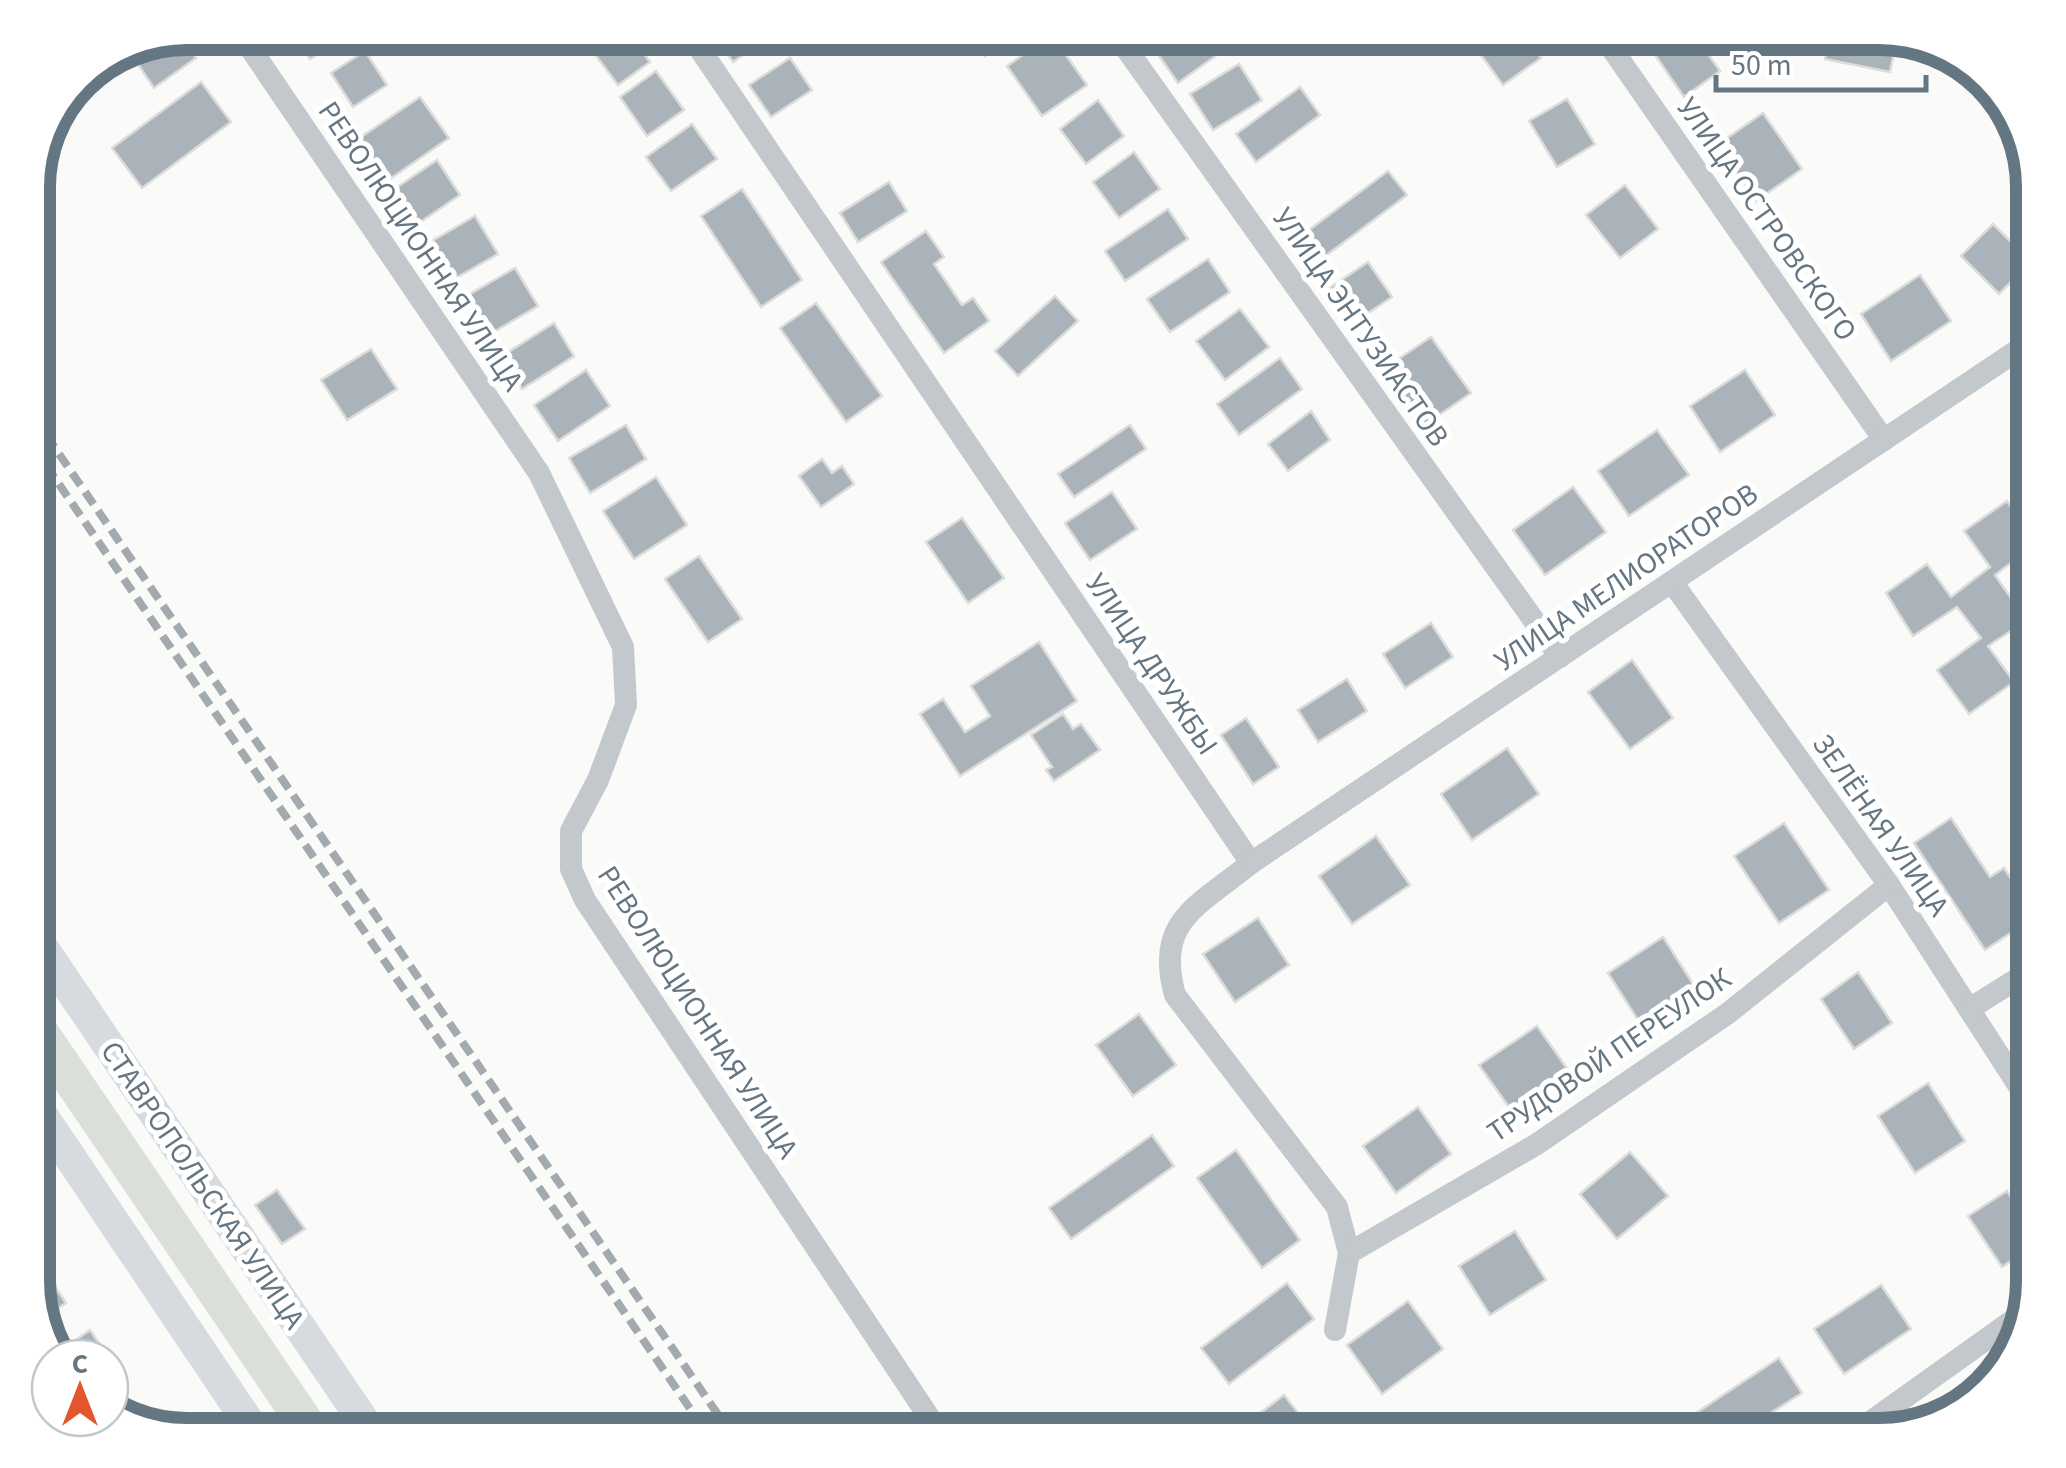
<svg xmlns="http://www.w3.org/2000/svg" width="2066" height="1468" font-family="'Source Sans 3',sans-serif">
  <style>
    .green { fill: #dadfd7 }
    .building { fill: #aab3b9; stroke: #dcdcda; stroke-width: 2.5 }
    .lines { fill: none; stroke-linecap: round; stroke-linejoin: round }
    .minor { stroke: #c3c8cc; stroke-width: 22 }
    .secondary { stroke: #d6dbdf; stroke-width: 32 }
    .rail { stroke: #a2aab0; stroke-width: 8; stroke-dasharray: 15 8; stroke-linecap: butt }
    .labels { text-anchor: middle; stroke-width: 10; stroke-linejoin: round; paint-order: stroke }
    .street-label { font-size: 30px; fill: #657683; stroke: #fff }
    .rim { fill: none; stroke: #657683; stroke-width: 12 }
  </style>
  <rect width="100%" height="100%" fill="#fafaf8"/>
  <!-- green -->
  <path class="green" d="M33,989l303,446h-45l-258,-379z"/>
  <!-- building -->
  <g class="building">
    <path d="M294,33h57l-41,26z"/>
    <path d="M605,33h23l22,29 -32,23 -30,-40z"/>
    <path d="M713,33h62l-42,29z"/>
    <path d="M969,33h49l-33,23z"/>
    <path d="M1180,33h38l10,14 -50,36 -23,-33z"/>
    <path d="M1481,33h41l19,25 -38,27 -33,-45z"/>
    <path d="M1647,33h46l27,38 -36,26 -42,-61z"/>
    <path d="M1830,33h50l17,5 -7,34 -65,-13z"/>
    <path d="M180,35l16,23 -42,30 -23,-34z"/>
    <path d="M1052,35l35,50 -45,31 -35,-50z"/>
    <path d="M365,51l22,34 -34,22 -22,-34z"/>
    <path d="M790,58l22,32 -41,27 -22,-32z"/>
    <path d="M1239,64l23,36 -49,30 -23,-36z"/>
    <path d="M656,71l28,39 -37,26 -27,-39z"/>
    <path d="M201,82l30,40 -89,66 -30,-40z"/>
    <path d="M1300,87l20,28 -64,47 -20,-28z"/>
    <path d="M420,97l29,41 -62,43 -29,-42z"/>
    <path d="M1567,99l28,45 -38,23 -28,-46z"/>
    <path d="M1098,100l26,36 -38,28 -26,-35z"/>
    <path d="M1763,113l39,56 -46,32 -39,-56z"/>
    <path d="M692,124l25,35 -46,32 -25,-34z"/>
    <path d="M1134,152l26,37 -41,29 -26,-36z"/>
    <path d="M437,160l23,35 -44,30 -23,-35z"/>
    <path d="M1388,171l19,24 -95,71 -19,-24z"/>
    <path d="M889,182l18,29 -49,31 -18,-29z"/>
    <path d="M1625,185l33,44 -38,29 -34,-43z"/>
    <path d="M742,189l60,91 -41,27 -60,-91z"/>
    <path d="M1168,209l20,30 -63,42 -20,-30z"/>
    <path d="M475,216l23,38 -44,25 -22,-38z"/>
    <path d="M1993,224l38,38 -32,32 -38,-38z"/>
    <path d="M926,231l18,26 -10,7 28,41 11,-7 16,23 -45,32 -63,-91z"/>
    <path d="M1208,259l22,33 -60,40 -23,-33z"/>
    <path d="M1368,262l24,35 -40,27 -24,-35z"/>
    <path d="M515,268l23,38 -53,31 -22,-39z"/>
    <path d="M1920,275l31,46 -60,40 -30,-47z"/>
    <path d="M1055,296l23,25 -60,55 -23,-25z"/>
    <path d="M816,303l66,93 -36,26 -66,-94z"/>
    <path d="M1240,309l29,38 -44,33 -29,-39z"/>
    <path d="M554,323l20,33 -52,33 -20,-33z"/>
    <path d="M1431,337l40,56 -51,35 -38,-58z"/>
    <path d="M371,349l26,40 -50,31 -26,-40z"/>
    <path d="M1280,358l22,31 -63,46 -22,-31z"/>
    <path d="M586,370l24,36 -52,35 -24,-36z"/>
    <path d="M1745,370l30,45 -55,37 -30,-46z"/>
    <path d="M1311,411l19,29 -42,31 -20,-27z"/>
    <path d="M626,425l20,34 -56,34 -21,-35z"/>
    <path d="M1130,425l16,24 -72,48 -16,-23z"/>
    <path d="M1657,430l32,45 -60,41 -31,-45z"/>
    <path d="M822,459l10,14 10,-7 12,18 -33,23 -22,-31z"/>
    <path d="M656,477l31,48 -53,34 -31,-48z"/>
    <path d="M1573,487l33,45 -61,43 -32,-45z"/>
    <path d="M1112,492l25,37 -47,31 -25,-37z"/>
    <path d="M2007,501l26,37v8l-38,29 27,39 11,-8v25l-7,-10 -38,25 26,36 -45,32 -32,-44 44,-32 -24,-31 -44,29 -27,-43 41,-29 24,33 39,-30 -26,-36z"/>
    <path d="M962,518l42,60 -36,25 -42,-61z"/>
    <path d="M699,556l43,63 -34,23 -43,-63z"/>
    <path d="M1431,623l22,34 -48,31 -22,-34z"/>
    <path d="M1039,642l38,59 -117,75 -40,-62 23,-15 22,33 25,-16 -19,-30z"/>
    <path d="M1632,660l41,58 -43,31 -42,-57z"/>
    <path d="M1347,679l20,32 -49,31 -20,-32z"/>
    <path d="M1063,714l10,15 8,-5 19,26 -46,31 -8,-11 6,-3 -21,-32z"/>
    <path d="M1246,718l33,49 -26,17 -32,-49z"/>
    <path d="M1507,748l32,46 -67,46 -31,-46z"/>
    <path d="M1951,818l39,59 14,-9 29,44v6l-48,32 -71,-107z"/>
    <path d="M1784,823l45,67 -50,33 -45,-67z"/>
    <path d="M1376,836l34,49 -58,39 -33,-48z"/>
    <path d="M1258,918l31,47 -54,37 -32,-48z"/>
    <path d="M1663,937l32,50 -55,36 -32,-50z"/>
    <path d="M1858,972l34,51 -38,26 -33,-50z"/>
    <path d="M1139,1014l37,51 -43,31 -37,-51z"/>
    <path d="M1537,1026l34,48 -57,40 -35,-49z"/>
    <path d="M1928,1083l37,58 -50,32 -37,-57z"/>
    <path d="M1418,1107l33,47 -55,39 -33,-47z"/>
    <path d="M1152,1135l22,31 -103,73 -22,-31z"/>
    <path d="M1236,1150l64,90 -38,28 -65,-90z"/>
    <path d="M1630,1152l38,44 -51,43 -37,-45z"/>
    <path d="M277,1190l28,39 -23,15 -27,-39z"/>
    <path d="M2007,1191l26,40v15l-31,21 -34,-51z"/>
    <path d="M1515,1231l31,49 -56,35 -31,-49z"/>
    <path d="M33,1254l33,49 -25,17 -8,-29z"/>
    <path d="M1287,1283l27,36 -85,65 -28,-36z"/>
    <path d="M1881,1285l30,44 -67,45 -30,-45z"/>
    <path d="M1408,1301l35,48 -61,45 -35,-49z"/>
    <path d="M90,1330l19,28 -56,-2z"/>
    <path d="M1779,1358l23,35 -66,42h-46l-9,-12z"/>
    <path d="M110,1359l17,24 -17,12z"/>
    <path d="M1284,1395l30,38 -76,2 -3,-3z"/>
  </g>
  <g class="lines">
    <!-- minor -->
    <g class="minor">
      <path d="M240,33l299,440 84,174 3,58 -28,75 -27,51v38l14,31 356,535"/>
      <path d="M689,33l562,830c-52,43 -97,57 -76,132l162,212 12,46 -14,77"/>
      <path d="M1115,33l445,624"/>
      <path d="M1601,33l283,407"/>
      <path d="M1672,582l217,303 144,223"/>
      <path d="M1251,863l782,-523"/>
      <path d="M1969,1009l64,-40"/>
      <path d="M1349,1253l188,-109 190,-130 162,-129"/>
      <path d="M1219,1435l11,-7 -1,7"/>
      <path d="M1852,1435l171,-122"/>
    </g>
    <!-- secondary -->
    <g class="secondary">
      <path d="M33,934l340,501"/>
      <path d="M33,1102l224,333"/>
    </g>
    <!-- rail -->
    <g class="rail">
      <path d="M33,416l699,1019"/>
      <path d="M33,446l675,989"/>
    </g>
  </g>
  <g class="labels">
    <!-- street labels -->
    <g class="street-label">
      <text transform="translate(1767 219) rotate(55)" y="10">УЛИЦА ОСТРОВСКОГО</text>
      <text transform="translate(421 246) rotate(56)" y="10">РЕВОЛЮЦИОННАЯ УЛИЦА</text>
      <text transform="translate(1361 327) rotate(55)" y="10">УЛИЦА ЭНТУЗИАСТОВ</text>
      <text transform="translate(1626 577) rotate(-34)" y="10">УЛИЦА МЕЛИОРАТОРОВ</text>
      <text transform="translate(1152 664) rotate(56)" y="10">УЛИЦА ДРУЖБЫ</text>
      <text transform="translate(1881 825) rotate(55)" y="10">ЗЕЛЁНАЯ УЛИЦА</text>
      <text transform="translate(698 1012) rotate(57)" y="10">РЕВОЛЮЦИОННАЯ УЛИЦА</text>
      <text transform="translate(1609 1055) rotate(-34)" y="10">ТРУДОВОЙ ПЕРЕУЛОК</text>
      <text transform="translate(203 1185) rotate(56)" y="10">СТАВРОПОЛЬСКАЯ УЛИЦА</text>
    </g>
  </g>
  <!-- crop -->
  <path d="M0 0H2066V1468H0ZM187 50H1879A137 137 0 0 1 2016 187V1281A137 137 0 0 1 1879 1418H187A137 137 0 0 1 50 1281V187A137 137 0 0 1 187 50Z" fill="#fff" fill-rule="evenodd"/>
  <path class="rim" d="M187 50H1879A137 137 0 0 1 2016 187V1281A137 137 0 0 1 1879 1418H187A137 137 0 0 1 50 1281V187A137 137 0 0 1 187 50Z"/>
  <!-- north arrow -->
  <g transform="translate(80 1388)"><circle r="48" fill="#ffffff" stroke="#c1c8cd" stroke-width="2.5"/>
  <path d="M0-8L18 38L0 25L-18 38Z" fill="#e4572e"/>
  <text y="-15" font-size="28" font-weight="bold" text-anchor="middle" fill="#657683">С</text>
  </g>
  <!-- scale -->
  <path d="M1716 75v15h210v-15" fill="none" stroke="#657683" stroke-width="5"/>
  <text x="1731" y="75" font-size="30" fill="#657683" stroke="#ffffff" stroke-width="8" paint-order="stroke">50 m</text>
</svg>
